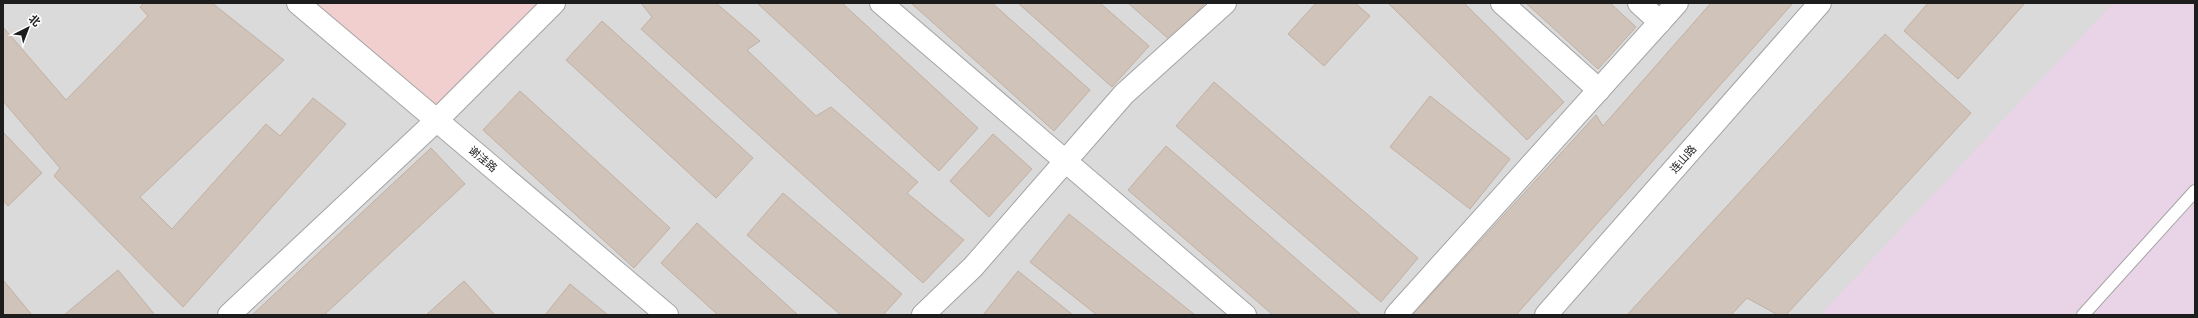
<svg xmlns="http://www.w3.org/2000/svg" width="2198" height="318" font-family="'Golos Text','Noto Sans SC',sans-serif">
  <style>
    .residential { fill: #dbdada }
    .commercial { fill: #f2cfcf }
    .industrial { fill: #e9d3e6 }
    .building { fill: #d0c3ba; stroke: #c2b0a2 }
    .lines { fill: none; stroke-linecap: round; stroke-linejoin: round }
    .lane-casing { stroke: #a4a4a4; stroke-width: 14 }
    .street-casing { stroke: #a4a4a4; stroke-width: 24 }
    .lane { stroke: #fff; stroke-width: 12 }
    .street { stroke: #fff; stroke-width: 22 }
    .labels { text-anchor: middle; stroke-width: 3; stroke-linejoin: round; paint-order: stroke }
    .street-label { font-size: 11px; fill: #1d1d1d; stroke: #fff }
  </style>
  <rect width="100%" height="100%" fill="#efeae2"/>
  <!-- residential -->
  <rect class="residential" x="3" y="3" width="2192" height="312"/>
  <!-- commercial -->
  <path class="commercial" d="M298,3h256l-117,117z"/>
  <!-- industrial -->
  <path class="industrial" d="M2113,3h82v312h-375z"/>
  <!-- building -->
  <g class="building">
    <path d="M144,3h68l72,57 -144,137 32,32 94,-105 14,12 33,-38 33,26 -163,183 -129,-131 6,-8 -57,-67v-74l63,73 82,-84 -8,-9z"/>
    <path d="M641,3h75l44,38 -13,9 69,66 15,-9 87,75 -11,11 57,47 -41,43 -282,-254 11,-12z"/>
    <path d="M757,3h85l136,125 -39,43z"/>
    <path d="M911,3h81l98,87 -36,41z"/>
    <path d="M1018,3h82l49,43 -37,41z"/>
    <path d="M1128,3h77l-34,38z"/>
    <path d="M1316,3h39l15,13 -46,50 -36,-32z"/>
    <path d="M1388,3h76l100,99 -37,38z"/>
    <path d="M1526,3h84l26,24 -38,42z"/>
    <path d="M1711,3h82l-277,312h-104l184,-200 7,11z"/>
    <path d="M1928,3h97l-67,76 -54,-48z"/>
    <path d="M602,21l151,137 -37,40 -150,-138z"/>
    <path d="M1885,34l86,79 -185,202h-8l-31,-17 -16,17h-104z"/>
    <path d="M1214,82l204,176 -37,44 -205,-176z"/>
    <path d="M520,91l150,137 -36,40 -151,-138z"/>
    <path d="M1430,96l80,63 -40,50 -80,-62z"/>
    <path d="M3,132l39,41 -34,33 -5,-6z"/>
    <path d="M993,134l39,35 -43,48 -39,-36z"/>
    <path d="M1166,146l195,169h-88l-145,-125z"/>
    <path d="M431,148l34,36 -141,131h-72z"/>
    <path d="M783,193l119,101 -19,21h-42l-94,-80z"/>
    <path d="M1069,214l126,101h-98l-67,-53z"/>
    <path d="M697,223l101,92h-80l-57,-52z"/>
    <path d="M118,270l37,45h-91z"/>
    <path d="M1018,271l55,44h-90z"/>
    <path d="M3,280l29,35h-29z"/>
    <path d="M464,281l31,34h-69z"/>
    <path d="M570,284l38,31h-63z"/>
  </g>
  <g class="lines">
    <defs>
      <path id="lane" d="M2083,315l112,-124"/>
      <g id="street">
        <path d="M298,3l369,312"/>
        <path d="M881,3l364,312"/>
        <path d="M1502,3l97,87"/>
        <path d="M1639,3l21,19"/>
        <path d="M229,315l208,-195 117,-117"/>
        <path d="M923,315l50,-48 151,-173 101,-91"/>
        <path d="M1396,315l281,-312"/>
        <path d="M1546,315l274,-312"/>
      </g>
    </defs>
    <!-- lane casing -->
    <use href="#lane" class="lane-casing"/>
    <!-- street casing -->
    <use href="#street" class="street-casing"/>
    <!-- lane -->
    <use href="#lane" class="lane"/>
    <!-- street -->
    <use href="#street" class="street"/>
  </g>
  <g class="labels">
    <!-- street labels -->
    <g class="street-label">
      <text transform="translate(483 159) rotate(40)" y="4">谢洼路</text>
      <text transform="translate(1683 159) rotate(-49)" y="4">连山路</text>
    </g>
  </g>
  <!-- border -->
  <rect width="2198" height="318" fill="none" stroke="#1d1d1d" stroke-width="8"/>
  <!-- north arrow -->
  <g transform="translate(28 28) rotate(42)" stroke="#ffffff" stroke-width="3" paint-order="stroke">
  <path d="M0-3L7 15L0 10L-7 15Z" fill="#1d1d1d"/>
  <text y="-6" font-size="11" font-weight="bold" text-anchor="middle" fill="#1d1d1d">北</text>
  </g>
</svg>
